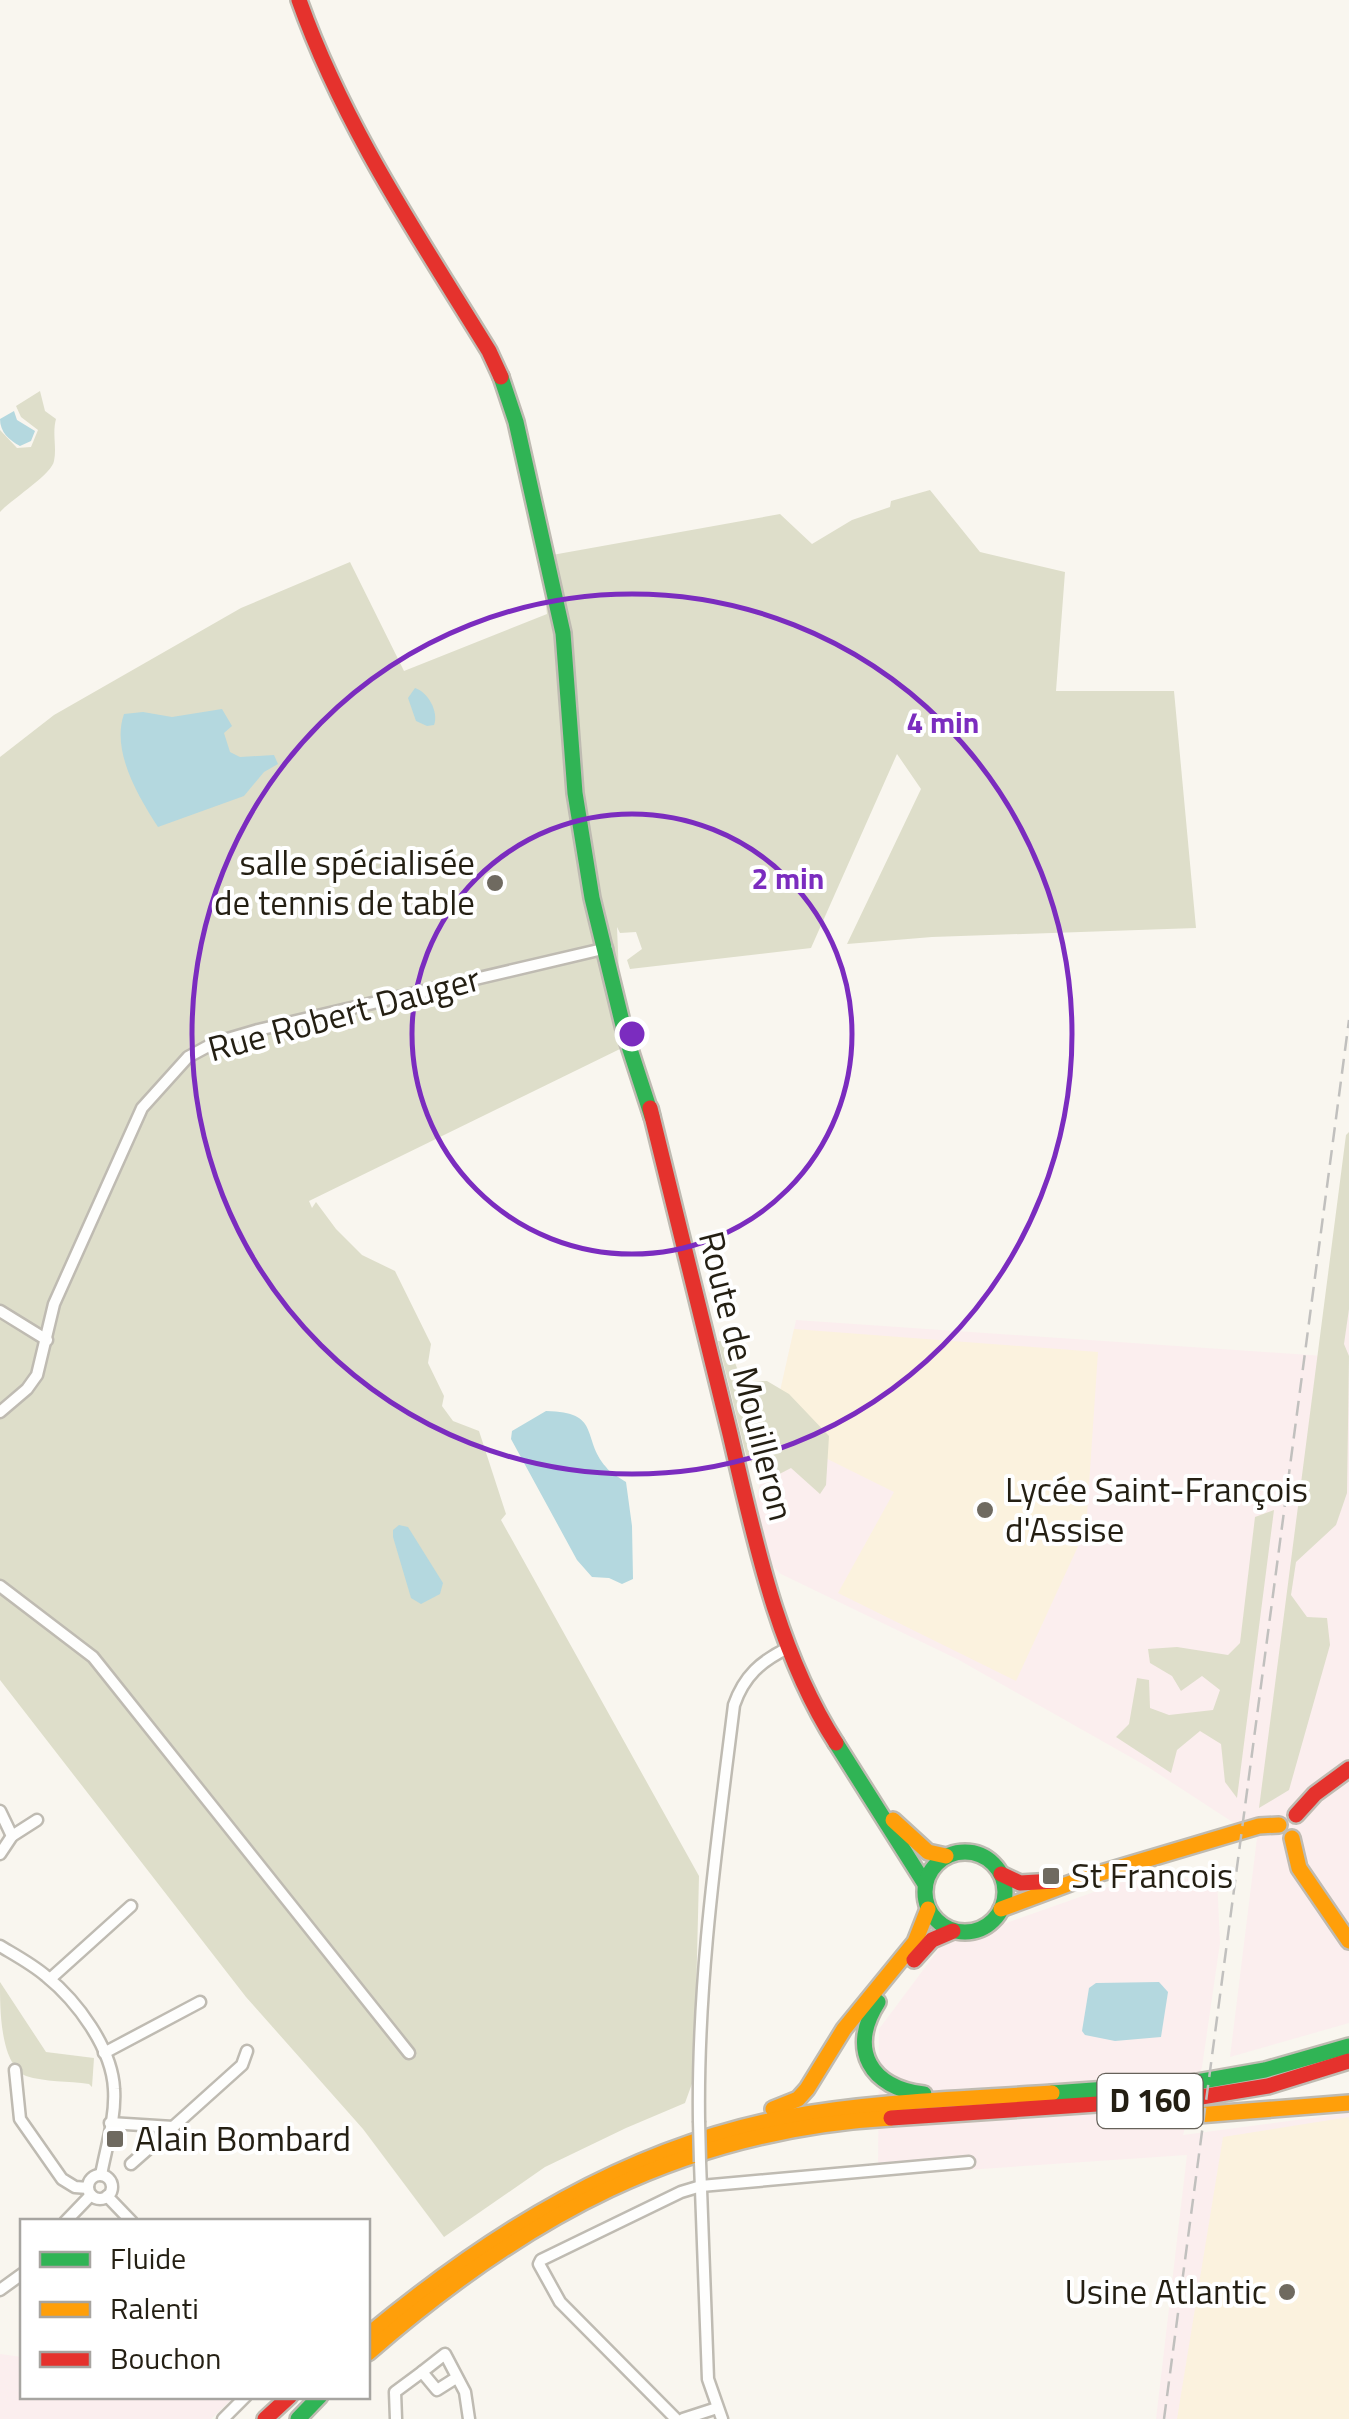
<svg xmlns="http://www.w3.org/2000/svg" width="1349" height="2419" font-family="'Titillium Web',sans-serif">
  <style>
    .commercial { fill: #fbeeee }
    .built { fill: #fbf2de }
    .green { fill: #dedeca }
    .water { fill: #b4d8df }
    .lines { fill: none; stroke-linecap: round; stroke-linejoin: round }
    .street-casing { stroke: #bfbbb2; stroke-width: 15 }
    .fast-casing { stroke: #bfbbb2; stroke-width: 20 }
    .slow-casing { stroke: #bfbbb2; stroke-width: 20 }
    .jam-casing { stroke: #bfbbb2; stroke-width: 20 }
    .street { stroke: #fefefd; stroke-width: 10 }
    .fast { stroke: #30b455; stroke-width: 15 }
    .slow { stroke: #ff9f0a; stroke-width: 15 }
    .jam { stroke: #e5322d; stroke-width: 15 }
    .rail { stroke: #c1c0be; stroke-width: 2.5; stroke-dasharray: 15 8; stroke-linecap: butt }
    .street-bridge-casing { stroke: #bfbbb2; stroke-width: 15; stroke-linecap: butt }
    .street-bridge { stroke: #fefefd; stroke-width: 10 }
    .ring { fill: none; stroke: #7b2cbf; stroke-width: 5 }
    .poi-dot { fill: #6f6a60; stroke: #fff; stroke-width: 4 }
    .labels { text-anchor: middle; stroke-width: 8; stroke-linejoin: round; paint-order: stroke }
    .shield { fill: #fff; stroke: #66625a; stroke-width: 2.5 }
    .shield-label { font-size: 32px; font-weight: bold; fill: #241f13 }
    .poi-label { font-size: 35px; fill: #241f13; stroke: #fff; text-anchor: start }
    .street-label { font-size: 35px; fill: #241f13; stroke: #fff }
    .centre { fill: #7b2cbf; stroke: #fff; stroke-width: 5 }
    .ring-label { font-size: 30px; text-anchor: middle; font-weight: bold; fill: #7b2cbf; stroke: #fff; stroke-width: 8; stroke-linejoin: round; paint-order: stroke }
  </style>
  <rect width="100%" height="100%" fill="#f9f6ef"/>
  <!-- commercial -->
  <g class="commercial">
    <path d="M1349,1139v884l-119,34 27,-219 -109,-71 -189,-107 -178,-86 -34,-32 49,-222 528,36z"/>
    <path d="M1217,1878l3,65 -18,124 -19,68 166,-22v306h-193l31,-264 -309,21 1,-147 62,-83 187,-66z"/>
    <path d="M0,2354l22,3v39l212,1 -23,22h-211z"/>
  </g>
  <!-- built -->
  <g class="built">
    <path d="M794,1329l304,23 -12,177 -70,152 -178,-88 56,-101 -123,-61z"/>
    <path d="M1349,2117v302h-172l46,-282z"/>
  </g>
  <!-- green -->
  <g class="green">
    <path d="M40,391l5,20 11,8c-4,15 1,28 -2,42 -2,13 -42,38 -54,51v-82l17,18 14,-1 7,-17 -17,-13 -5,-11z"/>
    <path d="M930,490l50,62 85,20 -9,119h118l22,237 -264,9 -85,7 74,-155 -24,-35 -86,194 -181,21 -3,-9 15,-11 -6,-17 -16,1 -3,-6 5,121 -313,153 3,7 4,-6 20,27 26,26 33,16 36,73 -3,19 16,33 -2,10 11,15 26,10 27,83 -5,6 198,356 -5,202 -9,25 -59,25 -81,39 -101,70 -81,-108 -117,-132 -246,-317v-923l54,-42 187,-107 109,-46 54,109 143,-57 -6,-57 239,-43 32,30 40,-24 38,-13 1,-6z"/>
    <path d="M1349,1132v177l-5,35 5,12 -2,137 -11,32 -40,37 -5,33 16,22 20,1 3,27 -41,145 -30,18 87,-673z"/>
    <path d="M718,1341l9,1 15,39h25l22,13 40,42 -3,49 -6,9 -29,-26 -25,13 -20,-26z"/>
    <path d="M1274,1510l-37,288 -12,-16 -4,-38 -21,-13 -23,19 -6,23 -55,-36 13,-13 8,-46 12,2 1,28 19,7 44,-5 7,-20 -18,-14 -21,15 -9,-15 -22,-13 -2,-14 29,-2 51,8 12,-12 15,-126z"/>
    <path d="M0,1982l46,70 48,6 -2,29 -3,-3c-20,-3 -45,-2 -63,-8 -26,-12 -26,-67 -26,-94z"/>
  </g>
  <!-- water -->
  <g class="water">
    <path d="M14,411l3,9 18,11 -4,10 -11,5c-11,-6 -20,-14 -20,-27z"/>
    <path d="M415,688c13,4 24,24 19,37l-7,1 -11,-5 -8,-23z"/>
    <path d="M222,709l10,17 -8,7 6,19 10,5 34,-2 4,9 -14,8 -20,24 -86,31c-20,-31 -47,-76 -34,-113l19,-2 29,5z"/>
    <path d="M546,1411c56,1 35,27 60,56 4,6 14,11 20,15l6,44 1,53 -11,5 -13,-6 -17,-1 -15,-17 -66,-121 1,-8z"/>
    <path d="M399,1525l9,2 35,56 -3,11 -19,10 -10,-6 -18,-61v-7z"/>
    <path d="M1159,1982l9,10 -7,45 -46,4 -30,-6 -3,-4 7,-43 7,-5z"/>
  </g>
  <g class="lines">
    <defs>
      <g id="street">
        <path d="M0,1311l47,29"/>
        <path d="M0,1412l27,-23 10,-14 17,-71 88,-196 46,-51 26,-14 44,-13 349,-82"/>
        <path d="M0,1586l93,71 316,396"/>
        <path d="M0,1811l12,25"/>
        <path d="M0,1854l12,-18 25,-16"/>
        <path d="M0,1946c15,9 32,18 46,30 31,25 66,72 68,113 2,28 -8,59 -13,86"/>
        <path d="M50,1979l81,-73"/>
        <path d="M104,2053l96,-51"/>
        <path d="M15,2070l5,49 42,60 13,8 13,1"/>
        <path d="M699,2121c-2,-140 18,-278 35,-416 10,-29 27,-44 54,-57"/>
        <path d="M110,2123l63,4 69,-62 5,-14"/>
        <path d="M700,2162l8,217 14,40"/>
        <path d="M131,2164l42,-37"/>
        <circle cx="100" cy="2187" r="12"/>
        <path d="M107,2196l25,26"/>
        <path d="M65,2222l26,-27"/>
        <path d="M0,2290l22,-16"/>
        <path d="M456,2378l-19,12 -15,-18 23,-18 20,38 4,27"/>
        <path d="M223,2419l23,-23"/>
        <path d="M396,2419l-1,-27 27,-20"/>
        <path d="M676,2419l-116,-117 -21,-38 2,-4 140,-68 20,-6 268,-24"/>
        <path d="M683,2419l34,-11"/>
      </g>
      <g id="fast">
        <path d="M501,377l15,45 47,211 12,160 17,105 33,136 27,83"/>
        <path d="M836,1743l89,141"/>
        <circle cx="965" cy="1892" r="40"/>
        <path d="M878,2002c-30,47 -8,86 46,92"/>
        <path d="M1052,2093l139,-10 74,-13 84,-24"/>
        <path d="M1110,2116l84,-6"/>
        <path d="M298,2419l22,-23"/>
      </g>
      <g id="slow">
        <path d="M893,1820l35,32 18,4"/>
        <path d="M1292,1838l7,30 50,73"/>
        <path d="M1001,1909l83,-31 175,-52 20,-1"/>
        <path d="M773,2109l25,-10 9,-10 37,-60 71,-87 13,-33"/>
        <path d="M1185,2116l164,-13"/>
        <path d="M368,2335c123,-102 260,-188 420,-218 87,-16 176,-18 264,-24"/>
        <path d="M368,2353c156,-136 314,-223 523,-235"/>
      </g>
      <g id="jam">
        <path d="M299,0c45,127 120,237 190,351l12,26"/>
        <path d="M650,1108c27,109 53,218 80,326 25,106 47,217 106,309"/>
        <path d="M1296,1815l19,-21 34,-25"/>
        <path d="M1001,1874l19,9 35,-2"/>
        <path d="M914,1960l18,-20 21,-9"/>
        <path d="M891,2118l310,-21 67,-11 81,-25"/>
        <path d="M265,2419l25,-23"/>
      </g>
    </defs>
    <!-- street casing -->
    <use href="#street" class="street-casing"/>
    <!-- fast casing -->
    <use href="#fast" class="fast-casing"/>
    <!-- slow casing -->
    <use href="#slow" class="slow-casing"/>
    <!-- jam casing -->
    <use href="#jam" class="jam-casing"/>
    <!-- street -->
    <use href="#street" class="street"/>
    <!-- fast -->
    <use href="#fast" class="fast"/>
    <!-- slow -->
    <use href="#slow" class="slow"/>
    <!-- jam -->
    <use href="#jam" class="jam"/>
    <!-- rail -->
    <path class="rail" d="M1164,2419l185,-1399"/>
    <defs>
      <path id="street-bridge" d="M699,2121l1,41"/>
    </defs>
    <!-- street-bridge casing -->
    <use href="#street-bridge" class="street-bridge-casing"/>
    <!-- street-bridge -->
    <use href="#street-bridge" class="street-bridge"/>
  </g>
  <!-- distance rings -->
  <g class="ring">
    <circle cx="632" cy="1034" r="220"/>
    <circle cx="632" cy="1034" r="440"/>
  </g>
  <!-- markers -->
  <g class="poi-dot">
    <circle cx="495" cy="883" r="10"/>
    <circle cx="985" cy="1510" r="10"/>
    <rect x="1041" y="1866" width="20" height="20" rx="5"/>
    <rect x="105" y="2129" width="20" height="20" rx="5"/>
    <circle cx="1287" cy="2292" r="10"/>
  </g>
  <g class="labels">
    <!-- shield labels -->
    <rect class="shield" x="1097.5" y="2074" width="105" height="54" rx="8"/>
    <g class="shield-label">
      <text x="1150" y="2112">D 160</text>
    </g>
    <!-- poi labels -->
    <g class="poi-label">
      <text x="475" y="875" text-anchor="end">salle spécialisée<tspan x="475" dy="40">de tennis de table</tspan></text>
      <text x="1005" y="1502">Lycée Saint-François<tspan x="1005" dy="40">d'Assise</tspan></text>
      <text x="1071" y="1888">St Francois</text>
      <text x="135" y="2151">Alain Bombard</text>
      <text x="1267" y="2304" text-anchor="end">Usine Atlantic</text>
    </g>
    <!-- street labels -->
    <g class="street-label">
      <text transform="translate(344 1014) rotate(-15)" y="12">Rue Robert Dauger</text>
      <text transform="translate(746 1376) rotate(76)" y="12">Route de Mouilleron</text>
    </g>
  </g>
  <circle cx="632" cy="1034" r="15" class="centre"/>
  <g class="ring-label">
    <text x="943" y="733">4 min</text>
    <text x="788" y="889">2 min</text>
  </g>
  <!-- legend -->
  <rect x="20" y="2219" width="350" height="180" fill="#ffffff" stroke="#a7a5a1" stroke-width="2.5"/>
  <rect x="40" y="2252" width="50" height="15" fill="#30b455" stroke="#a7a5a1" stroke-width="2.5"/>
  <text x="110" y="2269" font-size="30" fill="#241f13">Fluide</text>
  <rect x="40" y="2302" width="50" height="15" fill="#ff9f0a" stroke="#a7a5a1" stroke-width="2.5"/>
  <text x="110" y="2319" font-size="30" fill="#241f13">Ralenti</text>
  <rect x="40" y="2352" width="50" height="15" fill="#e5322d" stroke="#a7a5a1" stroke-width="2.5"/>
  <text x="110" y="2369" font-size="30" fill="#241f13">Bouchon</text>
</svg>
